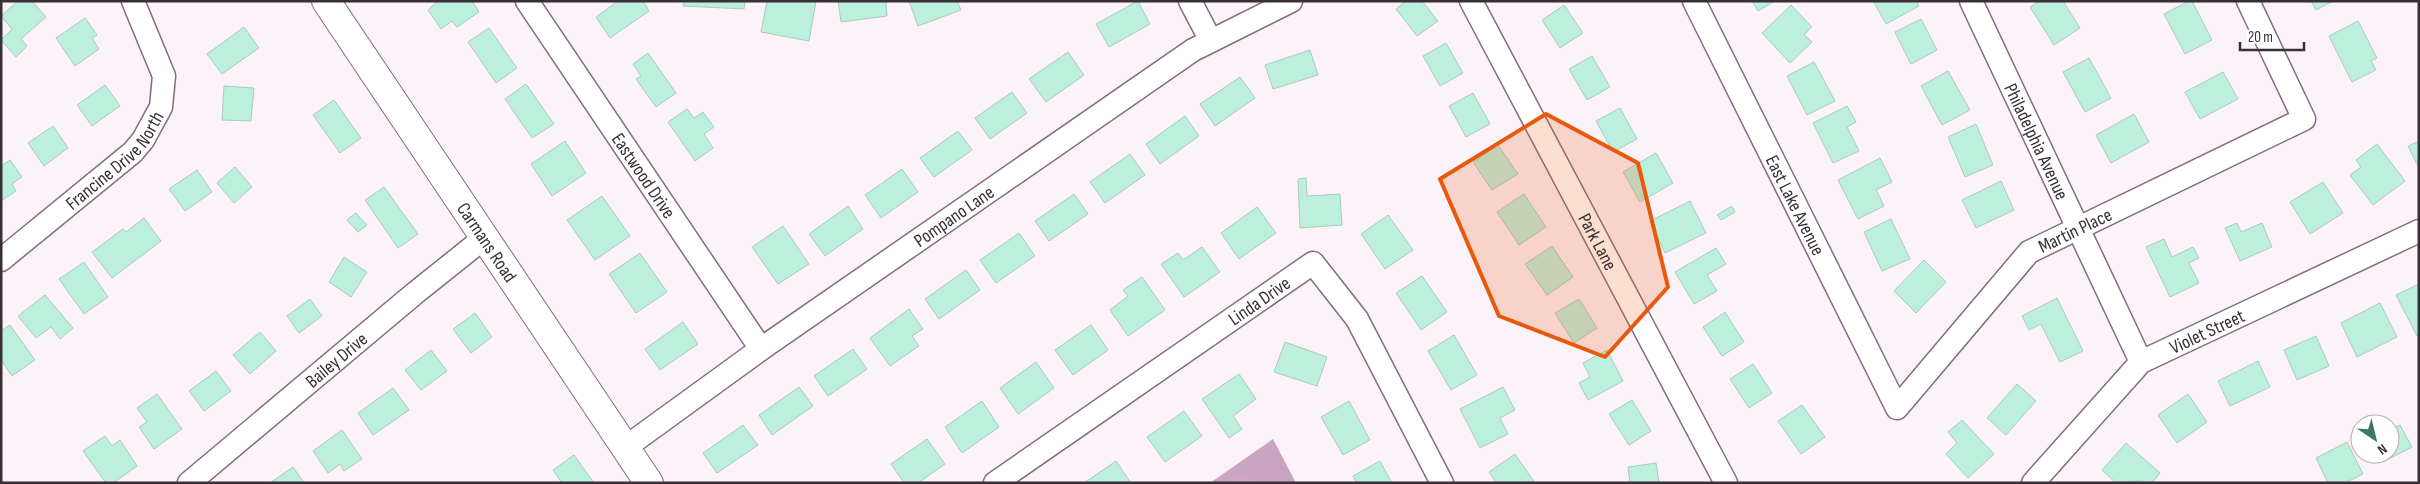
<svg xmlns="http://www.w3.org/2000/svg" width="2420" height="484" font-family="'Sofia Sans Condensed',sans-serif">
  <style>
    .forest { fill: #c9a5c2 }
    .water { fill: #cca8c5 }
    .building { fill: #bcefdc; stroke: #abcbbe }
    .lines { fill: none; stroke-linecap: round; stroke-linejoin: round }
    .minor-casing { stroke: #836d7f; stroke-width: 25 }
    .tertiary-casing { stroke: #836d7f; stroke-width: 30 }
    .minor { stroke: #fff; stroke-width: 22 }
    .tertiary { stroke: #fff; stroke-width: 28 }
    .marked { fill: #e8590c; fill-opacity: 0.2; stroke: #e8590c; stroke-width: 4; stroke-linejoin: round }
    .labels { text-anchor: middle; stroke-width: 5; stroke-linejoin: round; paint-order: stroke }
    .street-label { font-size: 19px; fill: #393037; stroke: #fff }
  </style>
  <rect width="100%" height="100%" fill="#fcf2fa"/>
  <!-- forest -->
  <path class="forest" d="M1273,439l23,44h-86z"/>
  <!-- water -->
  <path class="water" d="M1237,476l14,2 4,5h-27z"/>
  <!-- building -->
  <g class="building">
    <path d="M18,1h14l14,16 -25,22 6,7 -11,11 -15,-17 11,-11 -11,-13z"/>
    <path d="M472,1l7,11 -22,15 -5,-6 -11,8 -13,-19 10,-9z"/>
    <path d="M618,1h25l6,10 -39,27 -14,-21z"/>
    <path d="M684,1h61l-1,8 -61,-3z"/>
    <path d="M767,1h49l-7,40 -48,-9z"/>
    <path d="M838,1h48l1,15 -46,6z"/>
    <path d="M909,1h48l4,9 -43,16z"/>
    <path d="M1138,1l12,23 -41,23 -13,-23z"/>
    <path d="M1406,1h16l16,20 -21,15 -21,-27z"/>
    <path d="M1752,1h23l-17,10z"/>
    <path d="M1873,1h43l3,5 -33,18z"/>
    <path d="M2040,1h23l17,27 -26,17 -24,-38z"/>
    <path d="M2189,1h3l20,39 -27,14 -21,-40z"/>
    <path d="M2311,1h22l-17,9z"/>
    <path d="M1564,5l19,28 -23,15 -18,-28z"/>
    <path d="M1791,5l21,22 -8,8 8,7 -22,21 -28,-30z"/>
    <path d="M85,18l12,17 -5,3 7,11 -24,17 -19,-28z"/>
    <path d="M1921,19l16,31 -26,14 -16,-32z"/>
    <path d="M2358,21l19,37 -6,3 5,9 -24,12 -23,-46z"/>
    <path d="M244,27l15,21 -37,26 -15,-20z"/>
    <path d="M489,28l28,40 -21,15 -28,-41z"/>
    <path d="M1446,43l17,30 -23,13 -17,-30z"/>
    <path d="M1310,50l8,25 -45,14 -8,-24z"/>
    <path d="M1068,52l16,23 -38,27 -17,-23z"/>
    <path d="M648,53l28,40 -20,14 -20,-28 5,-3 -8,-12z"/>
    <path d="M1592,56l18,31 -23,13 -18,-31z"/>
    <path d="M2089,58l22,40 -26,14 -22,-40z"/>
    <path d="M1814,62l21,39 -28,14 -20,-39z"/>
    <path d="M1948,71l22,39 -28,15 -21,-39z"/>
    <path d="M2223,72l15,27 -38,20 -15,-27z"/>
    <path d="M1240,77l15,21 -40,28 -15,-22z"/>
    <path d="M526,84l28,40 -22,14 -27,-39z"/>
    <path d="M105,85l15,21 -28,20 -15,-21z"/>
    <path d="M224,86l30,2 -3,33 -29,-1z"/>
    <path d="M1012,92l15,21 -37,26 -15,-21z"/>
    <path d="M1473,93l17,31 -24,13 -17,-31z"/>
    <path d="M334,100l27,38 -21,15 -27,-38z"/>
    <path d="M1847,106l9,16 -9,5 12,24 -26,12 -20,-40z"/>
    <path d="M1620,108l17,31 -24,13 -17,-31z"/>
    <path d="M687,109l7,9 9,-6 11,15 -10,7 9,14 -18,13 -27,-39z"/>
    <path d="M2134,114l15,28 -38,21 -15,-28z"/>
    <path d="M1185,116l14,20 -39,28 -14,-20z"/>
    <path d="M1976,124l17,41 -28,12 -17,-40z"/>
    <path d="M53,126l15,22 -24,18 -16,-23z"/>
    <path d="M958,131l14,19 -38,27 -14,-19z"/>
    <path d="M565,141l21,32 -34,23 -21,-32z"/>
    <path d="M2419,141v27l-11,-22z"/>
    <path d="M2377,144l28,37 -32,24 -23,-30 11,-8 -5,-7z"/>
    <path d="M1498,145l20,29 -26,16 -19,-28z"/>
    <path d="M1656,153l17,30 -33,19 -17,-30z"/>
    <path d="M1130,154l15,21 -40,28 -15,-21z"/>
    <path d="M1880,158l12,24 -16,8 8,16 -26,13 -20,-39z"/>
    <path d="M10,160l12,17 -10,7 4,7 -15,10v-35z"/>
    <path d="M235,167l17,20 -18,16 -17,-20z"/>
    <path d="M902,169l16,23 -37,26 -16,-23z"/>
    <path d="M197,170l15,22 -27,19 -16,-22z"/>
    <path d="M1306,178l1,18 33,-2 2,31 -42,3 -2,-49z"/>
    <path d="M2001,181l13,29 -38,18 -14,-28z"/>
    <path d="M2323,182l20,31 -33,21 -20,-32z"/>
    <path d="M384,187l34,47 -20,14 -33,-48z"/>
    <path d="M1074,194l14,20 -39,27 -14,-20z"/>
    <path d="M1524,194l22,33 -27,18 -22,-33z"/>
    <path d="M602,196l28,40 -35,24 -28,-40z"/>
    <path d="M1690,201l16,32 -41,20 -15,-32z"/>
    <path d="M848,206l15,23 -38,27 -16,-22z"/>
    <path d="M1732,206l3,6 -14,8 -4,-5z"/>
    <path d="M1257,207l19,26 -37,26 -18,-26z"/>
    <path d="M356,213l11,12 -9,7 -11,-12z"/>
    <path d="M1388,215l25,35 -28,19 -24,-35z"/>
    <path d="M144,218l17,23 -49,37 -20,-26 31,-23 3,3z"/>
    <path d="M1891,219l19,40 -28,12 -18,-39z"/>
    <path d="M2237,223l4,9 21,-9 10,24 -32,14 -15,-33z"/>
    <path d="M783,226l26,38 -31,20 -26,-37z"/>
    <path d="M1019,233l16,23 -39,27 -16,-23z"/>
    <path d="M2164,239l8,18 21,-10 6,11 -10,5 10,20 -29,14 -24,-50z"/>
    <path d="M1552,246l21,31 -26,18 -22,-31z"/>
    <path d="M1202,247l18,25 -36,25 -23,-33 17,-11 5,7z"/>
    <path d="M1716,248l10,16 -19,11 10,16 -23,13 -19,-32z"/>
    <path d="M640,253l27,39 -31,21 -27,-39z"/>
    <path d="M344,257l23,15 -16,25 -22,-15z"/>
    <path d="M1924,260l22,22 -30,31 -22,-22z"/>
    <path d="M84,262l24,35 -24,17 -25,-35z"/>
    <path d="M966,270l14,20 -41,29 -14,-20z"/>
    <path d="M1422,276l25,36 -26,18 -25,-37z"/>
    <path d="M1142,277l23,33 -37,26 -18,-26 18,-14 -5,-6z"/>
    <path d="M2419,284v51l-2,1 -21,-41z"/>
    <path d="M45,295l28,33 -13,11 -9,-12 -15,11 -18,-22z"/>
    <path d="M2057,298l26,53 -23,11 -19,-38 -12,6 -7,-14z"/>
    <path d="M310,299l12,17 -23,17 -12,-17z"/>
    <path d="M1579,299l18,29 -23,15 -19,-30z"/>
    <path d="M2380,303l17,34 -40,20 -16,-34z"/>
    <path d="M909,309l14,20 -11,7 7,10 -29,20 -20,-28z"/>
    <path d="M1725,312l19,30 -22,14 -19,-29z"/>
    <path d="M475,313l17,24 -21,16 -18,-24z"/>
    <path d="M683,322l15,22 -38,26 -15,-21z"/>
    <path d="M10,325l25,35 -23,16 -11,-16v-29z"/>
    <path d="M1091,325l17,25 -35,25 -18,-25z"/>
    <path d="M260,332l16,19 -26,23 -17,-19z"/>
    <path d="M1454,335l23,40 -26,15 -23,-39z"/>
    <path d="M2316,336l13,30 -32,14 -13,-30z"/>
    <path d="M1285,342l42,15 -10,29 -43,-14z"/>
    <path d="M853,349l14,20 -39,27 -14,-20z"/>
    <path d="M431,350l16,21 -26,19 -16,-20z"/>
    <path d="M1607,350l16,31 -35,19 -9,-17 11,-6 -7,-14z"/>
    <path d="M2258,361l12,26 -40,19 -12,-25z"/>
    <path d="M1036,362l18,26 -36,26 -18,-26z"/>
    <path d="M1753,364l19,29 -23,15 -19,-29z"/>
    <path d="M216,371l15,20 -27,20 -15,-20z"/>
    <path d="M1239,374l17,25 -23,17 9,13 -13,9 -27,-39z"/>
    <path d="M2017,384l19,17 -30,34 -19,-17z"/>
    <path d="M799,387l14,19 -41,29 -13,-20z"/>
    <path d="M1503,387l12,23 -15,8 8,16 -28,14 -20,-39z"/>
    <path d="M393,388l16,22 -36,25 -15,-22z"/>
    <path d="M157,394l25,35 -28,20 -15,-22 8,-5 -10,-14z"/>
    <path d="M2188,394l19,28 -30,21 -19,-28z"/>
    <path d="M1632,400l19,31 -22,14 -20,-31z"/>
    <path d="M982,401l17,26 -37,26 -17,-26z"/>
    <path d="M1349,401l21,39 -27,15 -22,-38z"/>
    <path d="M1802,405l23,32 -24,17 -23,-33z"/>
    <path d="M1184,411l18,25 -37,26 -18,-25z"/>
    <path d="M1962,420l32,34 -26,24 -22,-24 11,-11 -9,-11z"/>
    <path d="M743,425l15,20 -41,28 -14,-20z"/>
    <path d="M2400,425l12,22 -29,15 -4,-8h11v-24z"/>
    <path d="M342,430l20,29 -18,12 -4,-7 -12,9 -15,-22z"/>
    <path d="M105,436l7,10 8,-6 17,26 -24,17h-7l-23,-32z"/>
    <path d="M927,439l18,25 -27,19h-14l-13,-19z"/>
    <path d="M2347,442l16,32 -18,9h-17l-12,-25z"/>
    <path d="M2126,443l34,30 -8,10 -14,-2 -22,2 -14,-13z"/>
    <path d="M1515,454l20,29h-39l-7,-11z"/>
    <path d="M574,455l20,28h-32l-9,-13z"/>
    <path d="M1116,461l15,22h-47z"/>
    <path d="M1380,461l12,22h-35l-4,-7z"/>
    <path d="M1656,463l3,20h-29l-2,-16z"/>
    <path d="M293,467l11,16h-34z"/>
  </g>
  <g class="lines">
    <defs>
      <g id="minor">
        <path id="s1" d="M527,1l234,348"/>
        <path d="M1190,1l21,40"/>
        <path id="s2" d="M1471,1l255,482"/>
        <path id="s3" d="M1694,1l203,407 132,-156 275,-133 -56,-118"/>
        <path id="s4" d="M1971,1l170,361"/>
        <path id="s5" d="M1,260l132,-108 10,-12 18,-33 3,-31 -31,-75"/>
        <path id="s6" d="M626,447l135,-98 432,-299 98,-49"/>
        <path id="s7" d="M189,483l225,-189 70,-56"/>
        <path id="s8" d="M995,483l318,-220 44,56 85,164"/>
        <path id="s9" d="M2033,483l108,-121 278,-131"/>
      </g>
      <g id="tertiary">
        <path id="s10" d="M326,1l323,482"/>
      </g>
    </defs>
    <!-- minor casing -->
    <use href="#minor" class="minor-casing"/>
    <!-- tertiary casing -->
    <use href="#tertiary" class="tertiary-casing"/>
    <!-- minor -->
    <use href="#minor" class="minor"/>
    <!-- tertiary -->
    <use href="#tertiary" class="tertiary"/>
  </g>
  <!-- marked area -->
  <path class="marked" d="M1546,114l92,49 30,124 -63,70 -106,-41 -59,-137z"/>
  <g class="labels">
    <!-- street labels -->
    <g class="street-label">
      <text dy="7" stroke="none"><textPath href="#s4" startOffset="155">Philadelphia Avenue</textPath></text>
      <text dy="7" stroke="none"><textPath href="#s5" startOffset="152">Francine Drive North</textPath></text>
      <text dy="7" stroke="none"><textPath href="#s1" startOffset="210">Eastwood Drive</textPath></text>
      <text dy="7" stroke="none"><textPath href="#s3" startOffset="228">East Lake Avenue</textPath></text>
      <text dy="7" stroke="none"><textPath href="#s6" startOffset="401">Pompano Lane</textPath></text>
      <text dy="7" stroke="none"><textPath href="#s3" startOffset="710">Martin Place</textPath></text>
      <text dy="7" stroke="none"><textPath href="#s10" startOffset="290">Carmans Road</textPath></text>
      <text dy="7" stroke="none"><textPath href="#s2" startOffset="272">Park Lane</textPath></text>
      <text dy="7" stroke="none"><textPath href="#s8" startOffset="321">Linda Drive</textPath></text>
      <text dy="7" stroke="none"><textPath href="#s9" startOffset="235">Violet Street</textPath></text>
      <text dy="7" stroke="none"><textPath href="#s7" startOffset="192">Bailey Drive</textPath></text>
    </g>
  </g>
  <!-- border -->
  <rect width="2420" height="484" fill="none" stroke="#393037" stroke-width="5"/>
  <!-- north arrow -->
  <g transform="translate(2375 439) rotate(145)"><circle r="24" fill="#ffffff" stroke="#b0acaf"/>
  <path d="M0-4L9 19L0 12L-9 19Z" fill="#3a7864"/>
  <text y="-8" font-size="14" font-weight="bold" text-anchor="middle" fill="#393037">N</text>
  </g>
  <!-- scale -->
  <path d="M2240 42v8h64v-8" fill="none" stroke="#393037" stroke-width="2.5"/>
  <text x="2248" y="42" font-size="15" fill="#393037" stroke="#ffffff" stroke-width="4" paint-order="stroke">20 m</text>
</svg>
